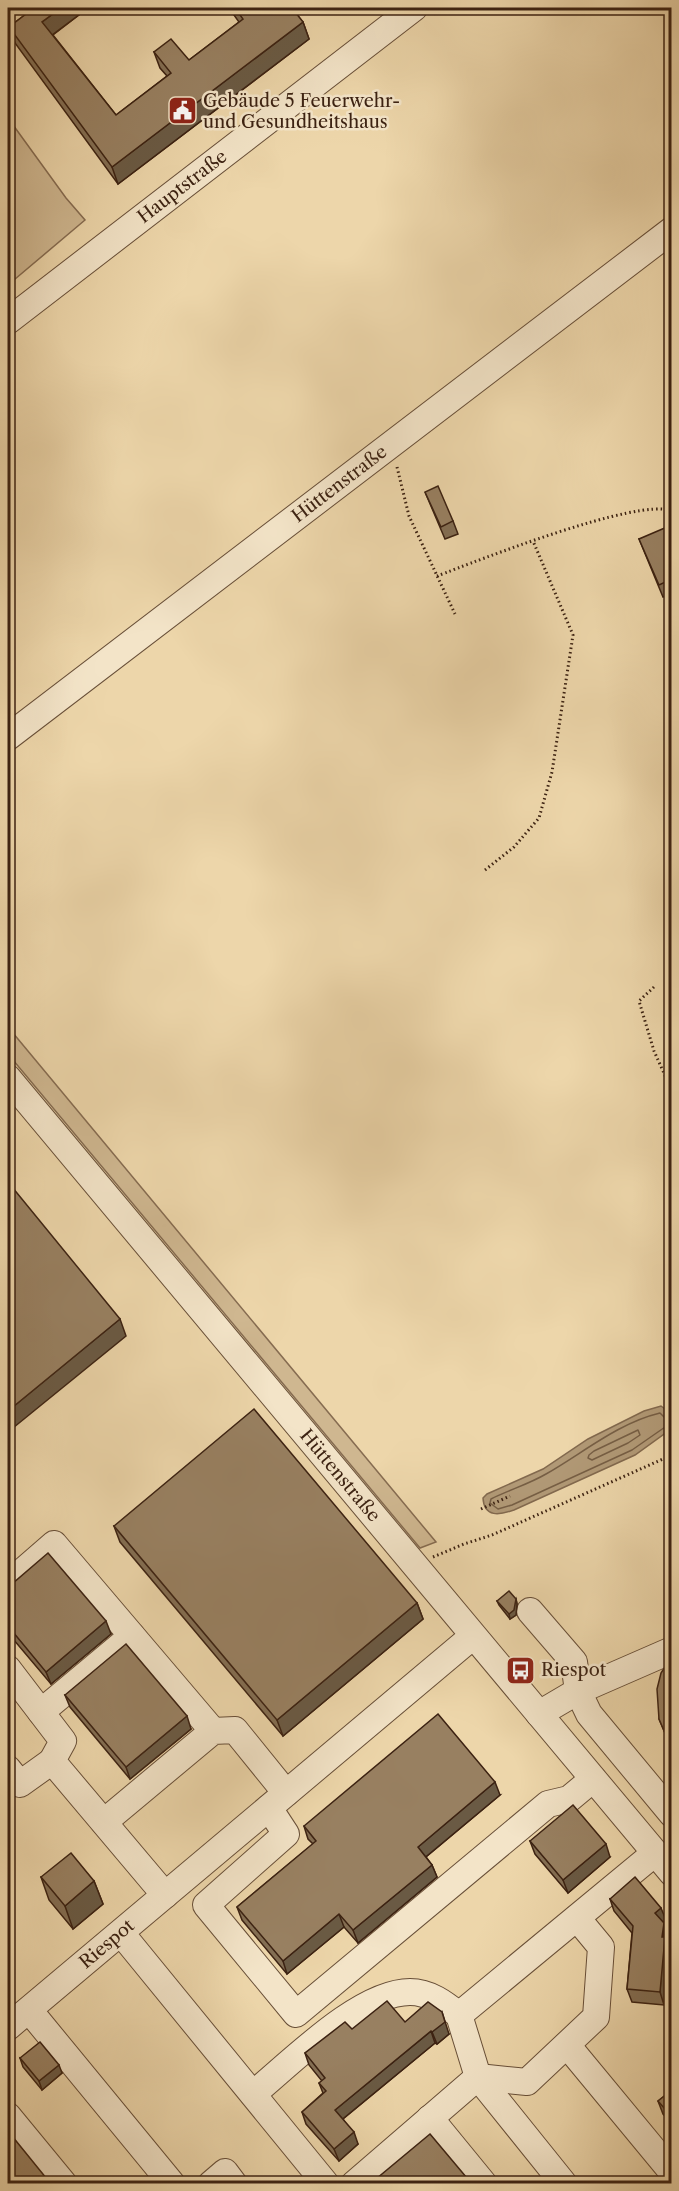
<svg xmlns="http://www.w3.org/2000/svg" width="679" height="2191" font-family="'Libre Caslon Text',serif">
  <style>
    .green { fill: #cfb790; stroke: #866c51; stroke-width: 1.5 }
    .water { fill: #b19976; stroke: #82694e; stroke-width: 1.5 }
    .lines { fill: none; stroke-linecap: round; stroke-linejoin: round }
    .shore { stroke: #765e44; stroke-width: 1.5 }
    .minor-casing { stroke: #684f38; stroke-width: 28 }
    .path { stroke: #3c2212; stroke-width: 3; stroke-dasharray: 1.5 3; stroke-linecap: butt }
    .minor { stroke: #f3e4c8; stroke-width: 26 }
    .wall { fill: #836e53; stroke: #3c2212; stroke-width: 1.5 }
    .shaded-wall { fill: #6a5a44; stroke: #3c2212; stroke-width: 1.5 }
    .building { fill: #988061; stroke: #3c2212; stroke-width: 1.5 }
    .labels { text-anchor: middle; stroke-width: 5; stroke-linejoin: round; paint-order: stroke }
    .poi-label { font-size: 18px; fill: #3c2212; stroke: #f3e4c8; text-anchor: start }
    .street-label { font-size: 18px; fill: #3c2212; stroke: #f3e4c8 }
  </style>
  <rect width="100%" height="100%" fill="#edd6aa"/>
  <filter id="stains"><feTurbulence type="fractalNoise" baseFrequency=".00333" numOctaves="4"/><feColorMatrix values="0 0 0 0 .2 0 0 0 0 .09 0 0 0 0 .02 0 0 0 .5 -.17"/></filter>
  <radialGradient id="worn" r=".72"><stop offset=".6" stop-color="#630" stop-opacity="0"/><stop offset="1" stop-color="#630" stop-opacity=".3"/></radialGradient>
  <!-- green -->
  <g class="green">
    <path d="M8,118l58,80 19,22 -77,65z"/>
    <path d="M8,1027l428,515 -16,6 -412,-494z"/>
  </g>
  <!-- water -->
  <path class="water" d="M661,1406c9,6 11,13 10,23l-36,26 -121,55c-14,5 -30,8 -31,-12l4,-4 56,-25 45,-30 56,-28z"/>
  <g class="lines">
    <!-- shore -->
    <g class="shore">
      <path d="M660,1413l8,8v4l-36,25 -120,55 -14,4 -8,-6 1,-4c18,-9 38,-15 55,-25 37,-21 72,-51 114,-61z"/>
      <path d="M638,1430l2,5 -12,8 -36,17 -4,-2 1,-3 5,-4z"/>
    </g>
    <defs>
      <g id="minor">
        <path id="s1" d="M8,321l406,-313"/>
        <path id="s2" d="M8,737l664,-507"/>
        <path id="s3" d="M8,1078l664,795"/>
        <path d="M8,1584l46,-40 159,187"/>
        <path d="M530,1611l44,51 4,29 11,23 83,100"/>
        <path d="M8,1669l55,72 -11,20 113,134"/>
        <path d="M41,1712l91,-76"/>
        <path d="M539,1714l39,-23 94,-41"/>
        <path d="M8,1769l12,15 32,-23"/>
        <path d="M269,1808l17,26 -80,71 90,109 252,-210 21,-5 24,-20"/>
        <path d="M104,1822l109,-91 22,-1 51,63"/>
        <path d="M121,1933l205,251"/>
        <path d="M29,2010l143,174"/>
        <path id="s4" d="M8,2027l465,-391"/>
        <path d="M567,2045l105,127"/>
        <path d="M253,2094c38,-31 107,-102 157,-102 20,0 35,12 49,23"/>
        <path d="M8,2116l56,68"/>
        <path d="M430,2118l54,66"/>
        <path d="M211,2184l14,-12 9,12"/>
        <path d="M354,2184l124,-107 49,5 69,-65 5,-70 -24,-29"/>
        <path d="M564,2184l-86,-107 -19,-62 196,-162"/>
      </g>
    </defs>
    <!-- minor casing -->
    <use href="#minor" class="minor-casing"/>
    <!-- path -->
    <g class="path">
      <path d="M434,14l8,-6"/>
      <path d="M397,467l12,49 46,98"/>
      <path d="M437,576c40,-15 201,-79 235,-65"/>
      <path d="M485,870l29,-23 25,-29 13,-46 21,-137 -40,-94"/>
      <path d="M654,987l-15,14 15,50 18,40"/>
      <path d="M481,1509l29,-13"/>
      <path d="M433,1557l31,-13 28,-9 180,-80"/>
    </g>
    <!-- minor -->
    <use href="#minor" class="minor"/>
  </g>
  <!-- wall -->
  <g class="wall">
    <path d="M34,8h54l-35,27 63,80 51,-39 -7,-8 -6,-16 35,8 50,-38 -10,-14h63l11,14 6,17 -191,145 -103,-141 -6,-16z"/>
    <path d="M425,492l28,29 5,13 -13,5z"/>
    <path d="M672,537v57l-9,3 -24,-58z"/>
    <path d="M114,1526l303,77 6,16 -140,117 -163,-194z"/>
    <path d="M8,1585l103,49 -60,50 -43,-51z"/>
    <path d="M516,1599l1,5 -1,11 -6,4 -11,-14 -2,-4z"/>
    <path d="M672,1656v94l-13,-31z"/>
    <path d="M65,1695l126,34 -61,50 -60,-72z"/>
    <path d="M500,1795l-74,62 6,8 5,12 -79,66 -14,-16 -57,47 -45,-54 -5,-13 76,-63 -5,-5 -4,-13z"/>
    <path d="M530,1841l80,16 -42,36 -33,-39z"/>
    <path d="M41,1877l53,4 9,23 -30,25 -24,-29z"/>
    <path d="M610,1899l56,21 -3,2 5,14 -1,8 3,6 -6,55 -32,-3 -5,-13 5,-56 -18,-22z"/>
    <path d="M405,2022l44,12 -12,10 -2,-1 -92,76 15,25 -19,17 -33,-37 -4,-12 21,-19 -4,-10 3,-2 -13,-16 -4,-12 47,-24z"/>
    <path d="M20,2058l42,15 -20,17 -19,-23z"/>
    <path d="M672,2090v34l-9,-10 -5,-13z"/>
  </g>
  <!-- shaded-wall -->
  <g class="shaded-wall">
    <path d="M61,8h27l-40,30 -6,-16z"/>
    <path d="M303,22l6,17 -191,145 -6,-17z"/>
    <path d="M120,1319l6,17 -118,96v-21z"/>
    <path d="M516,1599l1,5 -1,11 -6,4 -1,-5z"/>
    <path d="M417,1603l6,16 -140,117 -6,-16z"/>
    <path d="M106,1621l5,13 -60,50 -5,-12z"/>
    <path d="M187,1716l4,13 -61,50 -4,-12z"/>
    <path d="M495,1782l5,13 -78,65 -4,-13z"/>
    <path d="M606,1844l4,13 -42,36 -5,-13z"/>
    <path d="M432,1865l5,12 -79,66 -5,-13z"/>
    <path d="M94,1881l9,23 -30,25 -8,-23z"/>
    <path d="M661,1908l5,12 -7,5 -4,-12z"/>
    <path d="M339,1914l5,13 -57,47 -4,-13z"/>
    <path d="M664,1923l4,13 -1,8 3,6 -6,55 -4,-13z"/>
    <path d="M442,2012l7,22 -12,10 -5,-12z"/>
    <path d="M431,2031l4,12 -96,79 -4,-12z"/>
    <path d="M59,2065l3,8 -20,17 -3,-9z"/>
    <path d="M354,2132l4,12 -19,17 -5,-12z"/>
  </g>
  <!-- building -->
  <g class="building">
    <path d="M34,8h27l-19,14 74,93 55,-42 -17,-21 17,-13 18,21 54,-41 -8,-11h57l11,14 -191,145 -103,-140z"/>
    <path d="M438,486l15,35 -12,6 -16,-35z"/>
    <path d="M667,527l5,10v42l-13,6 -20,-46z"/>
    <path d="M8,1182l112,137 -112,92z"/>
    <path d="M254,1409l163,194 -140,117 -163,-194z"/>
    <path d="M48,1553l58,68 -60,51 -38,-46v-41l5,-2z"/>
    <path d="M509,1591l7,8 -2,11 -5,4 -12,-13z"/>
    <path d="M126,1644l61,72 -61,51 -61,-72z"/>
    <path d="M672,1656v88l-3,-2 -10,-23 -2,-30 4,-16z"/>
    <path d="M438,1714l57,68 -77,65 14,18 -79,65 -14,-16 -56,47 -46,-54 79,-66 -12,-15z"/>
    <path d="M573,1805l33,39 -43,36 -33,-39z"/>
    <path d="M71,1853l23,28 -29,25 -24,-29z"/>
    <path d="M635,1877l26,31 -6,5 9,10 -2,14h3l-5,55 -33,-3 6,-63 -23,-27z"/>
    <path d="M387,2001l18,21 23,-20 14,10 3,10 -13,10 -1,-1 -96,79 19,22 -20,17 -32,-37 24,-21 -7,-8 6,-5 -20,-25 40,-31 7,7z"/>
    <path d="M40,2042l19,23 -20,16 -19,-23z"/>
    <path d="M672,2090v27l-14,-16z"/>
    <path d="M8,2131l43,53h-43z"/>
    <path d="M430,2134l42,50h-102z"/>
  </g>
  <!-- icons -->
  <defs>
    <symbol id="civic-square" viewBox="-11 -11 22 22"><rect x="-9" y="-9" width="18" height="18" rx="4" fill="#8f2418" stroke="#f3e4c8"/><path d="M-.6-6.5H3V-4.5H.6V-3L4-1V1h2V6H-6V1h2V-1L-.6-3ZM-1.2 2.5V6h2.4V2.5Z" fill="#fff"/></symbol>
    <symbol id="bus-square" viewBox="-11 -11 22 22"><rect x="-9" y="-9" width="18" height="18" rx="4" fill="#8f2418" stroke="#f3e4c8"/><path d="M-5-6H5V4H4V6H2V4H-2V6H-4V4H-5ZM-3.5-4V0h7V-4ZM-3.5 1.2v1.5H-2V1.2ZM2 1.2v1.5H3.5V1.2Z" fill="#fff"/></symbol>
  </defs>
  <g fill-rule="evenodd">
    <use href="#civic-square" x="166" y="94" width="33" height="33"/>
    <use href="#bus-square" x="504" y="1654" width="33" height="33"/>
  </g>
  <g class="labels">
    <!-- poi labels -->
    <g class="poi-label">
      <text x="203" y="107">Gebäude 5 Feuerwehr-<tspan x="203" dy="21">und Gesundheitshaus</tspan></text>
      <text x="541" y="1676">Riespot</text>
    </g>
    <!-- street labels -->
    <g class="street-label">
      <text dy="6" stroke="none"><textPath href="#s1" startOffset="220">Hauptstraße</textPath></text>
      <text dy="6" stroke="none"><textPath href="#s2" startOffset="417">Hüttenstraße</textPath></text>
      <text dy="6" stroke="none"><textPath href="#s3" startOffset="518">Hüttenstraße</textPath></text>
      <text dy="6" stroke="none"><textPath href="#s4" startOffset="129">Riespot</textPath></text>
    </g>
  </g>
  <!-- margin -->
  <rect width="679" height="2191" fill="none" stroke="#edd6aa" stroke-width="30"/>
  <rect x="9" y="9" width="661" height="2173" fill="none" stroke="#3c2212" stroke-width="3"/>
  <rect x="15" y="15" width="649" height="2161" fill="none" stroke="#3c2212" stroke-width="1.5"/>
  <rect width="100%" height="100%" filter="url(#stains)"/>
  <rect width="100%" height="100%" fill="url(#worn)"/>
</svg>
